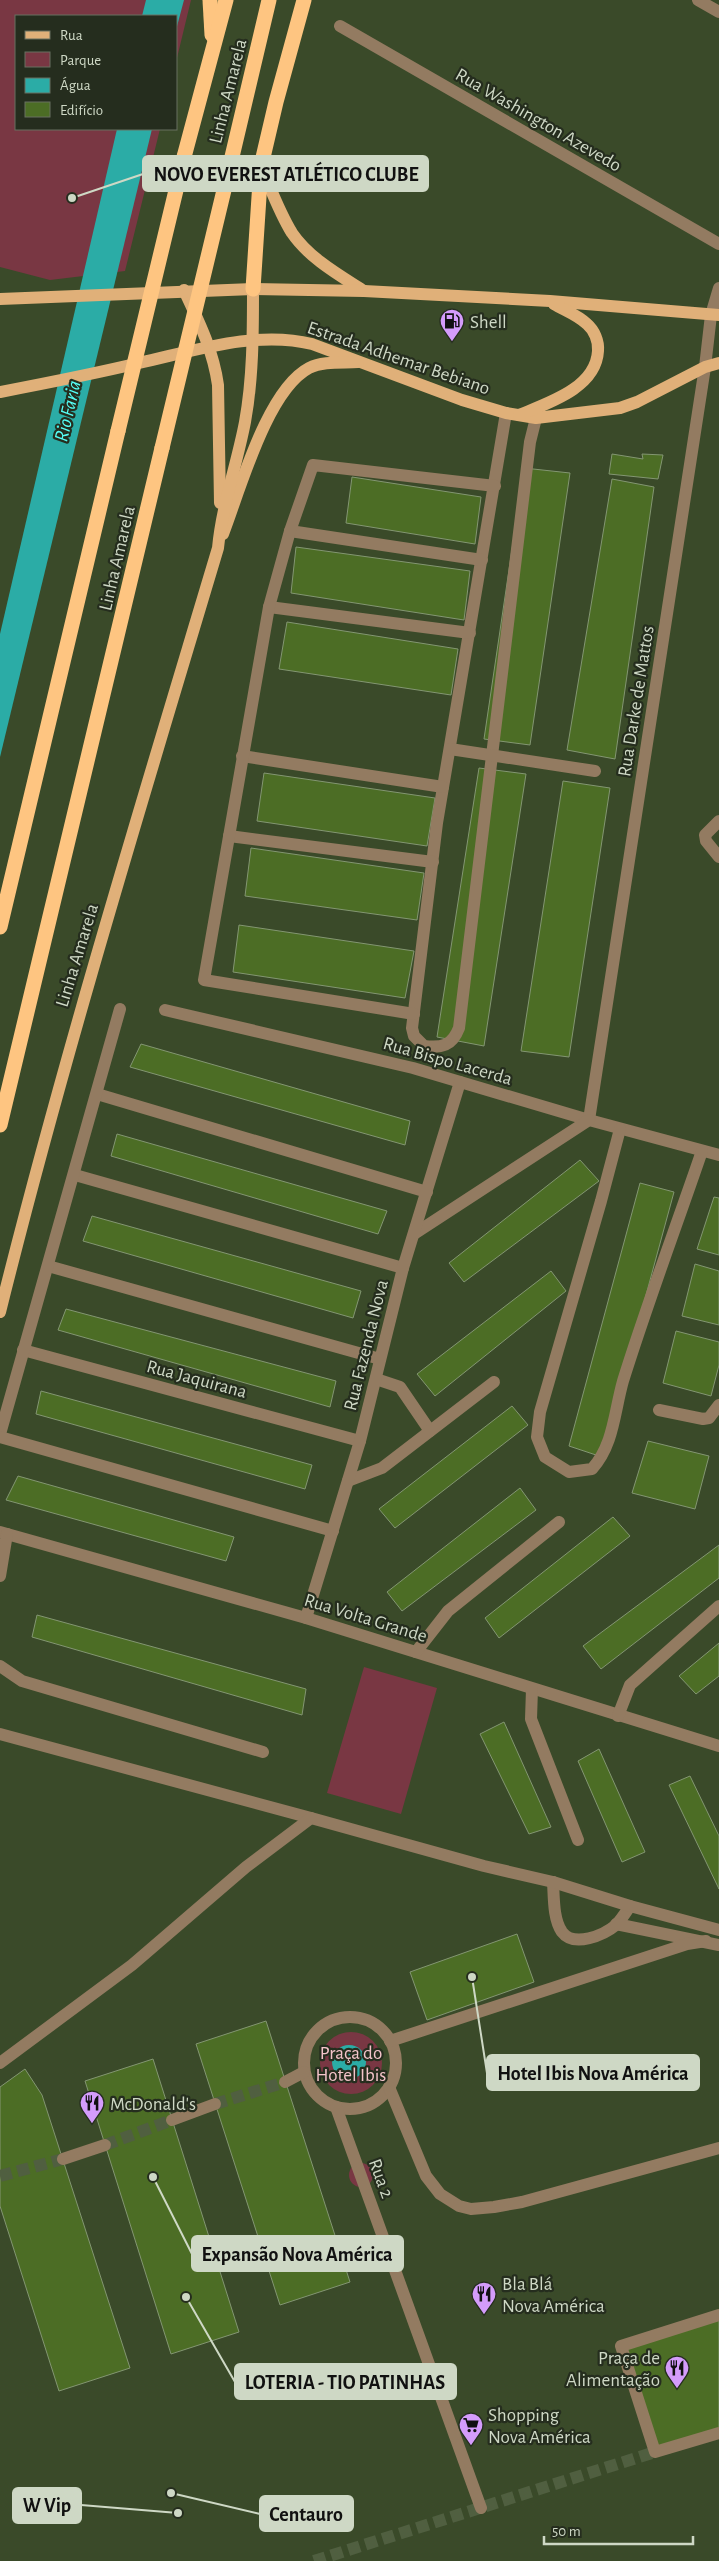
<svg xmlns="http://www.w3.org/2000/svg" width="719" height="2561" font-family="'Alegreya Sans',sans-serif">
  <style>
    .green { fill: #793743 }
    .water { fill: #2baca6 }
    .building { fill: #4c6d25; stroke: #839672 }
    .lines { fill: none; stroke-linecap: round; stroke-linejoin: round }
    .minor-tunnel { stroke: #505f40; stroke-width: 12; stroke-dasharray: 12 6; stroke-linecap: butt }
    .minor { stroke: #937b61; stroke-width: 12 }
    .major { stroke: #e0b079; stroke-width: 12 }
    .highway { stroke: #fec581; stroke-width: 15 }
    .highway-bridge { stroke: #fec581; stroke-width: 15 }
    .labels { text-anchor: middle; stroke-width: 4.5; stroke-linejoin: round; paint-order: stroke }
    .street-label { font-size: 19px; fill: #ced8c5; stroke: #252d1e }
    .poi-label { font-size: 19px; fill: #ced8c5; stroke: #252d1e; text-anchor: start }
    .park-label { font-size: 19px; fill: #f4c4ca; stroke: #252d1e }
    .water-label { font-size: 20px; font-style: italic; fill: #55fef6; stroke: #252d1e }
    .leader { fill: none; stroke: #ced8c5; stroke-width: 2 }
    .callout-dot { fill: #ced8c5; stroke: #252d1e; stroke-width: 2 }
    .callout { fill: #ced8c5; stroke: #ced8c5; stroke-width: 2 }
    .callout-label { font-size: 20px; text-anchor: middle; font-weight: bold; fill: #111 }
  </style>
  <rect width="100%" height="100%" fill="#3a4a29"/>
  <!-- green -->
  <g class="green">
    <path d="M0,0h191l-15,62v-46h-160v113h144l-35,142 -75,9 -50,-13z"/>
    <path d="M364,1667l73,21 -36,126 -74,-21z"/>
    <circle cx="351" cy="2063" r="31"/>
    <circle cx="361" cy="2175" r="12"/>
  </g>
  <!-- water -->
  <g class="water">
    <path d="M146,0h38l-8,30v-14h-34z"/>
    <path d="M117,129h35l-152,628v-123z"/>
    <circle cx="349" cy="2062" r="17"/>
  </g>
  <!-- building -->
  <g class="building">
    <path d="M612,454l31,5 -1,-5 21,1 -5,24 -49,-5z"/>
    <path d="M524,468l46,5 -40,272 -46,-6z"/>
    <path d="M352,477l129,20 -6,47 -129,-21z"/>
    <path d="M612,479l42,8 -39,272 -48,-9z"/>
    <path d="M296,547l174,24 -6,49 -173,-27z"/>
    <path d="M287,622l171,27 -7,46 -172,-26z"/>
    <path d="M479,768l47,6 -42,272 -47,-9z"/>
    <path d="M264,773l171,25 -8,48 -170,-25z"/>
    <path d="M563,781l47,7 -41,269 -48,-6z"/>
    <path d="M251,848l173,25 -7,47 -172,-24z"/>
    <path d="M239,925l175,26 -9,47 -172,-26z"/>
    <path d="M141,1044l269,77 -5,24 -275,-78z"/>
    <path d="M117,1134l270,77 -9,23 -267,-78z"/>
    <path d="M580,1160l19,21 -135,101 -15,-19z"/>
    <path d="M640,1183l34,9 -72,265 -33,-11z"/>
    <path d="M714,1197l5,1v57l-22,-6z"/>
    <path d="M92,1216l269,75 -8,27 -270,-77z"/>
    <path d="M695,1264l24,7v54l-37,-9z"/>
    <path d="M551,1271l15,20 -131,105 -18,-22z"/>
    <path d="M66,1309l270,72 -6,26 -272,-77z"/>
    <path d="M676,1331l43,11v23l-8,31 -48,-13z"/>
    <path d="M41,1391l271,74 -7,24 -269,-75z"/>
    <path d="M512,1406l16,19 -133,103 -16,-19z"/>
    <path d="M648,1441l61,15 -14,53 -63,-16z"/>
    <path d="M18,1476l216,61 -8,24 -220,-61z"/>
    <path d="M520,1488l16,22 -134,101 -15,-19z"/>
    <path d="M613,1517l17,19 -131,102 -14,-20z"/>
    <path d="M719,1545v33l-118,91 -18,-23z"/>
    <path d="M37,1615l269,74 -4,26 -270,-78z"/>
    <path d="M719,1643v33l-23,18 -17,-18z"/>
    <path d="M504,1722l47,105 -22,7 -49,-100z"/>
    <path d="M599,1749l46,103 -23,10 -44,-101z"/>
    <path d="M690,1776l29,60v53l-50,-104z"/>
    <path d="M517,1934l17,48 -107,38 -17,-48z"/>
    <path d="M266,2021l84,261 -70,23 -84,-261z"/>
    <path d="M153,2059l86,273 -68,22 -86,-273z"/>
    <path d="M25,2069l17,26 88,273 -71,23 -59,-185v-119z"/>
    <path d="M719,2315v118l-64,19 -34,-106z"/>
  </g>
  <g class="lines">
    <!-- minor-tunnel -->
    <g class="minor-tunnel">
      <path d="M215,2104l70,-22"/>
      <path d="M105,2145l67,-25"/>
      <path d="M0,2176l63,-17"/>
      <path d="M314,2561l341,-109"/>
    </g>
    <!-- minor -->
    <g class="minor">
      <path d="M698,0l21,12"/>
      <path d="M340,26l379,218"/>
      <path d="M506,413l-69,410 -25,205 2,8 10,10c18,2 28,0 35,-18l71,-586 6,-24"/>
      <path d="M290,531l192,29"/>
      <path d="M269,607l201,26"/>
      <path d="M450,749l145,22"/>
      <path d="M242,756l201,31"/>
      <path d="M719,821l-14,14 1,6 13,16"/>
      <path d="M229,836l204,26"/>
      <path d="M165,1010l248,58 176,52 130,35"/>
      <path d="M414,1014l-210,-34 65,-373 21,-76 23,-66 182,21"/>
      <path d="M97,1094l330,98"/>
      <path d="M589,1120l116,-753 6,-52 8,-27"/>
      <path d="M620,1129l-19,72 -61,211 -3,25 8,20 24,15 23,-3c22,-25 22,-56 31,-88 24,-77 53,-154 79,-230"/>
      <path d="M75,1175l328,93"/>
      <path d="M414,1234l175,-114"/>
      <path d="M48,1266l332,93"/>
      <path d="M23,1350l337,91"/>
      <path d="M376,1379l24,8 30,44"/>
      <path d="M659,1410l44,9 6,-1 10,-13"/>
      <path d="M0,1434l120,-425"/>
      <path d="M0,1437l333,94"/>
      <path d="M348,1481l34,-13 112,-86"/>
      <path d="M0,1532l306,86 413,128"/>
      <path d="M0,1576l7,-42"/>
      <path d="M306,1618l54,-177 43,-173 57,-186"/>
      <path d="M416,1652l32,-41 111,-89"/>
      <path d="M0,1666l22,15 241,71"/>
      <path d="M532,1689l-1,30 47,121"/>
      <path d="M618,1716l12,-31 89,-79"/>
      <path d="M0,1734l311,84"/>
      <path d="M553,1882c1,15 0,37 9,50 12,16 42,3 54,-7 5,-5 10,-13 14,-19"/>
      <path d="M616,1924l103,21"/>
      <circle cx="350" cy="2063" r="46"/>
      <path d="M390,2041l297,-97 19,-3"/>
      <path d="M0,2063l132,-98 114,-98 65,-49 173,48 69,16 77,24 89,24"/>
      <path d="M285,2082l19,-10"/>
      <path d="M389,2087l37,89 14,18 19,12 12,3 23,-2 28,-5 197,-54"/>
      <path d="M336,2107l145,401"/>
      <path d="M172,2120l43,-16"/>
      <path d="M63,2159l42,-14"/>
      <path d="M719,2315l-98,31 34,106 64,-19"/>
    </g>
    <!-- major -->
    <g class="major">
      <path d="M261,166c10,23 18,46 31,67 17,25 47,42 72,58"/>
      <path d="M184,290c15,32 29,60 34,95l2,118"/>
      <path d="M0,299l253,-10 111,2 186,10 169,14"/>
      <path d="M0,392c47,-9 93,-18 139,-29 55,-12 117,-33 173,-19l150,56 44,13 30,5 84,-10 17,-6 68,-35 14,-4"/>
      <path d="M519,415c29,-12 77,-27 79,-64 1,-10 -4,-21 -11,-27 -9,-9 -23,-14 -33,-20"/>
      <path d="M223,534c17,-44 44,-144 86,-166 14,-7 33,-5 49,-6"/>
      <path d="M0,1312c64,-257 142,-510 218,-764 4,-43 19,-84 27,-126 8,-44 8,-89 8,-133"/>
    </g>
    <!-- highway -->
    <g class="highway">
      <path d="M210,0l2,35"/>
      <path d="M184,157l42,-157"/>
      <path d="M231,161l38,-161"/>
      <path d="M253,289l8,-123 15,-64 28,-102"/>
      <path d="M0,927l118,-496"/>
      <path d="M0,1125l162,-677"/>
    </g>
    <!-- highway-bridge -->
    <g class="highway-bridge">
      <path d="M118,431l66,-274"/>
      <path d="M162,448l69,-287"/>
    </g>
  </g>
  <!-- icons -->
  <defs>
    <symbol id="fuel-pin" viewBox="-11 -11 22 30"><path d="M0 17L-7.5 6A9.5 9.5 0 1 1 7.5 6Z" fill="#d49cfb" stroke="#252d1e"/><path d="M-5.5-6h7V0h2V4h1.3V-2.5L3-4.5l.8-.8L6-3V5H2.5V1h-1V6h-7ZM-4.2-4.7v3.2H.2V-4.7Z" fill="#111"/></symbol>
    <symbol id="restaurant-pin" viewBox="-11 -11 22 30"><path d="M0 17L-7.5 6A9.5 9.5 0 1 1 7.5 6Z" fill="#d49cfb" stroke="#252d1e"/><path d="M-5-6h1v4h1v-4h1v4h1v-4h1v5L-1.5 .5V6h-2V.5L-5-1ZM5-6V6H3V1.5H1.5Q1.5-4 5-6Z" fill="#111"/></symbol>
    <symbol id="supermarket-pin" viewBox="-11 -11 22 30"><path d="M0 17L-7.5 6A9.5 9.5 0 1 1 7.5 6Z" fill="#d49cfb" stroke="#252d1e"/><path d="M-6-5.5h2.5l.6 2H6L4.5 2H-2.5L-4.4-4H-6ZM-1.5 3.2a1.3 1.3 0 1 0 .1 0ZM3 3.2a1.3 1.3 0 1 0 .1 0Z" fill="#111"/></symbol>
  </defs>
  <g fill-rule="evenodd">
    <use href="#fuel-pin" x="438" y="307" width="28" height="38"/>
    <use href="#restaurant-pin" x="78" y="2089" width="28" height="38"/>
    <use href="#restaurant-pin" x="470" y="2280" width="28" height="38"/>
    <use href="#restaurant-pin" x="663" y="2354" width="28" height="38"/>
    <use href="#supermarket-pin" x="457" y="2411" width="28" height="38"/>
  </g>
  <g class="labels">
    <!-- street labels -->
    <g class="street-label">
      <text transform="translate(227 91) rotate(-76)" y="7">Linha Amarela</text>
      <text transform="translate(539 119) rotate(30)" y="7">Rua Washington Azevedo</text>
      <text transform="translate(399 357) rotate(19)" y="7">Estrada Adhemar Bebiano</text>
      <text transform="translate(116 558) rotate(-77)" y="7">Linha Amarela</text>
      <text transform="translate(635 701) rotate(-81)" y="7">Rua Darke de Mattos</text>
      <text transform="translate(76 955) rotate(-73)" y="7">Linha Amarela</text>
      <text transform="translate(448 1060) rotate(16)" y="7">Rua Bispo Lacerda</text>
      <text transform="translate(365 1345) rotate(-76)" y="7">Rua Fazenda Nova</text>
      <text transform="translate(197 1378) rotate(15)" y="7">Rua Jaquirana</text>
      <text transform="translate(366 1617) rotate(17)" y="7">Rua Volta Grande</text>
      <text transform="translate(382 2178) rotate(70)" y="7">Rua 2</text>
    </g>
    <!-- poi labels -->
    <g class="poi-label">
      <text x="470" y="328">Shell</text>
      <text x="110" y="2110">McDonald's</text>
      <text x="502" y="2290">Bla Blá<tspan x="502" dy="22">Nova América</tspan></text>
      <text x="660" y="2364" text-anchor="end">Praça de<tspan x="660" dy="22">Alimentação</tspan></text>
      <text x="488" y="2421">Shopping<tspan x="488" dy="22">Nova América</tspan></text>
    </g>
    <!-- park labels -->
    <g class="park-label">
      <text x="351" y="2059">Praça do<tspan x="351" dy="22">Hotel Ibis</tspan></text>
    </g>
    <!-- water labels -->
    <g class="water-label">
      <text transform="translate(67 411) rotate(-77)" y="7">Rio Faria</text>
    </g>
  </g>
  <!-- callouts -->
  <path class="leader" d="M72 198L143 174M472 1977L487 2073M153 2177L192 2254M186 2297L235 2382M178 2513L81 2505M171 2493L260 2514"/>
  <g class="callout-dot">
    <circle cx="72" cy="198" r="5"/>
    <circle cx="472" cy="1977" r="5"/>
    <circle cx="153" cy="2177" r="5"/>
    <circle cx="186" cy="2297" r="5"/>
    <circle cx="178" cy="2513" r="5"/>
    <circle cx="171" cy="2493" r="5"/>
  </g>
  <g class="callout">
    <rect x="143" y="156" width="285" height="35" rx="5"/>
    <rect x="487" y="2055" width="212" height="35" rx="5"/>
    <rect x="192" y="2236" width="211" height="35" rx="5"/>
    <rect x="235" y="2364" width="221" height="35" rx="5"/>
    <rect x="13" y="2488" width="68" height="35" rx="5"/>
    <rect x="260" y="2496" width="93" height="35" rx="5"/>
  </g>
  <g class="callout-label">
    <text x="286" y="181">NOVO EVEREST ATLÉTICO CLUBE</text>
    <text x="593" y="2080">Hotel Ibis Nova América</text>
    <text x="297" y="2261">Expansão Nova América</text>
    <text x="345" y="2389">LOTERIA - TIO PATINHAS</text>
    <text x="47" y="2512">W Vip</text>
    <text x="306" y="2521">Centauro</text>
  </g>
  <!-- legend -->
  <rect x="15" y="15" width="162" height="115" fill="#252d1e" stroke="#697161"/>
  <rect x="25" y="31" width="25" height="8" fill="#e0b079" stroke="#697161"/>
  <text x="60" y="40" font-size="15" fill="#ced8c5">Rua</text>
  <rect x="25" y="52" width="25" height="15" fill="#793743" stroke="#697161"/>
  <text x="60" y="65" font-size="15" fill="#ced8c5">Parque</text>
  <rect x="25" y="78" width="25" height="15" fill="#2baca6" stroke="#697161"/>
  <text x="60" y="90" font-size="15" fill="#ced8c5">Água</text>
  <rect x="25" y="102" width="25" height="15" fill="#4c6d25" stroke="#697161"/>
  <text x="60" y="115" font-size="15" fill="#ced8c5">Edifício</text>
  <!-- scale -->
  <path d="M544 2536v8h149v-8" fill="none" stroke="#ced8c5" stroke-width="2.5"/>
  <text x="552" y="2536" font-size="15" fill="#ced8c5" stroke="#252d1e" stroke-width="4" paint-order="stroke">50 m</text>
</svg>
